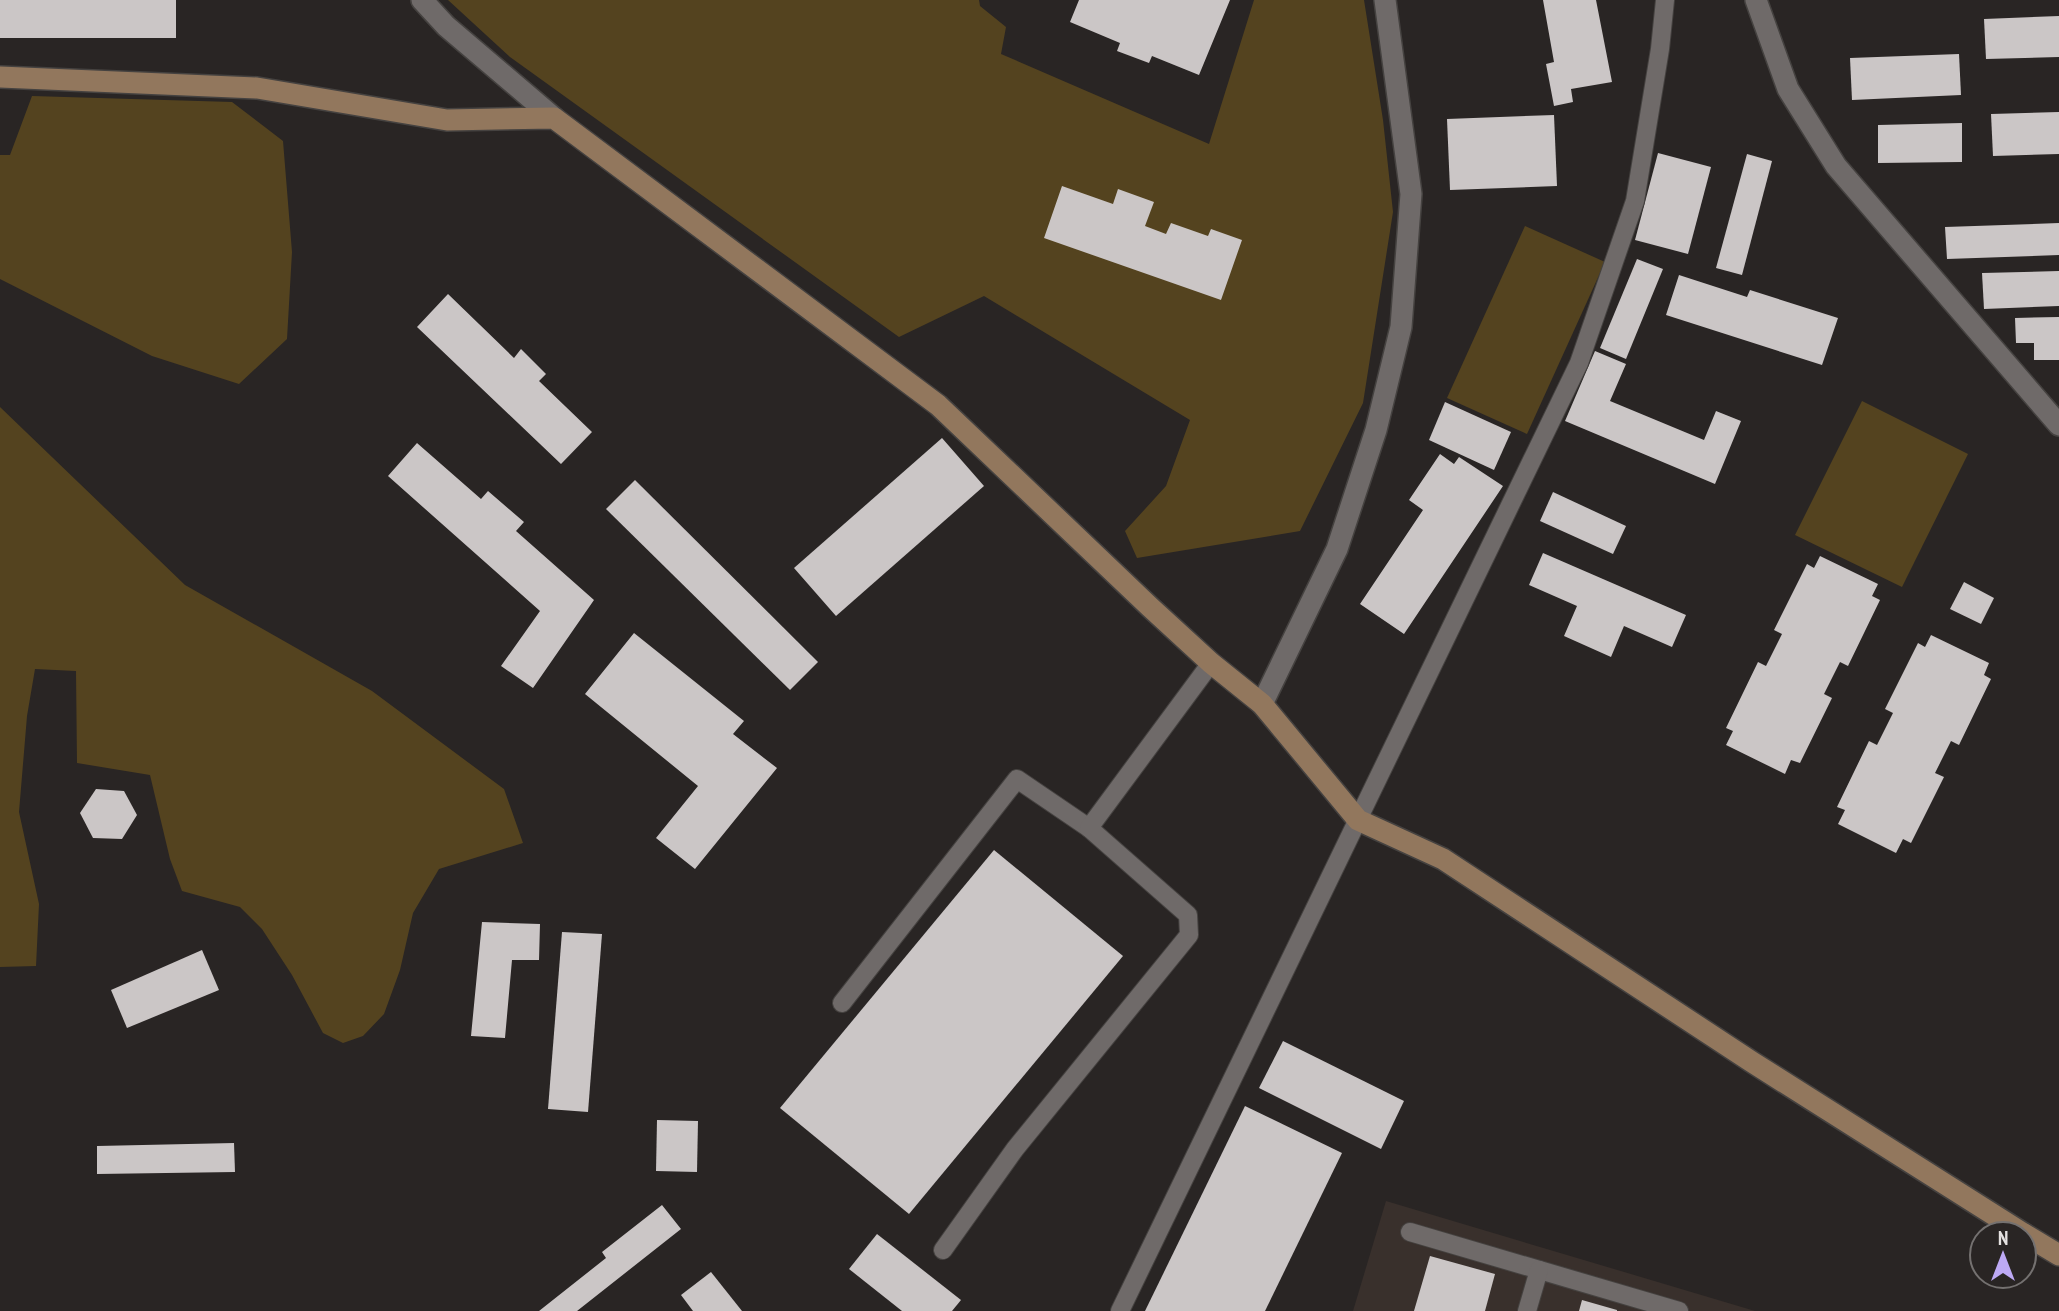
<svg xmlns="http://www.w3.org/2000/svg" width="2059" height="1311" font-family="'PT Sans Narrow',sans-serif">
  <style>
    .built { fill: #39302c }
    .green { fill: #54431f }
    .building { fill: #cbc6c6 }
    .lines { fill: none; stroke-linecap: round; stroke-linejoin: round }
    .lane-casing { stroke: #454240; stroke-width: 20 }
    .street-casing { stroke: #454240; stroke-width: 24 }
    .secondary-casing { stroke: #454240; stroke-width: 24 }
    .lane { stroke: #6f6a69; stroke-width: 18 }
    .street { stroke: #6f6a69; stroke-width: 21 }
    .secondary { stroke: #92775d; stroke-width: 21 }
  </style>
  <rect width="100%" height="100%" fill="#292524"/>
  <!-- built -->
  <path class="built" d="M1386,1201l369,110h-402z"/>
  <!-- green -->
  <g class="green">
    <path d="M448,0h531l1,6 26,21 -5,27 208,90 45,-144h110l19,120 10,92 -30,191 -63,128 -163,27 -12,-27 41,-45 24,-66 -206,-124 -85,41 -389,-280z"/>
    <path d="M32,96l200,6 51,39 9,111 -5,87 -48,45 -87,-28 -152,-77v-124h10z"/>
    <path d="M1525,226l80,36 -78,172 -80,-36z"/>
    <path d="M1862,401l106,53 -66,133 -107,-52z"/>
    <path d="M0,407l185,178 187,106 132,98 19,54 -84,26 -26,44 -13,57 -16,44 -21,22 -20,7 -20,-10 -31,-58 -30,-46 -22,-22 -58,-16 -12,-32 -20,-84 -73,-12 -1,-92 -41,-2 -8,47 -8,96 20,92 -3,62 -36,1z"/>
  </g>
  <!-- building -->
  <g class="building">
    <rect x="0" y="0" width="176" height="38"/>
    <path d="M1079,0h151l-31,75 -47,-19 -3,7 -32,-12 3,-8 -50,-21z"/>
    <path d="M1543,0h53l16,82 -41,7 2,13 -19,4 -8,-42 8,-2z"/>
    <path d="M2059,16v41l-73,2 -2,-40z"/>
    <path d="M1959,54l2,41 -109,5 -2,-42z"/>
    <path d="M2059,112v42l-66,2 -2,-42z"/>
    <path d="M1554,115l3,71 -107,4 -3,-71z"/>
    <path d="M1962,123v39l-84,1v-38z"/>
    <path d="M1658,153l53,14 -23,87 -53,-14z"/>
    <path d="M1747,154l25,7 -30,114 -26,-7z"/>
    <path d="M1062,186l51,18 5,-15 36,13 -9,24 21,8 5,-11 37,13 3,-7 31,11 -21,60 -177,-62z"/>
    <path d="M2059,223v32l-112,4 -2,-32z"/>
    <path d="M1637,259l26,10 -37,90 -26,-11z"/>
    <path d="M2059,271v35l-75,3 -2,-36z"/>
    <path d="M1679,275l68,22 3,-7 88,28 -16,47 -156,-50z"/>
    <path d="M448,294l66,64 7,-9 25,25 -7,7 53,51 -31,32 -144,-137z"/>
    <path d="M2059,317v43h-25v-17h-18l-1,-25z"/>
    <path d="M1595,351l31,13 -16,37 94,39 12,-29 25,10 -26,63 -150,-63z"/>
    <path d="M1445,402l66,30 -17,38 -65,-30z"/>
    <path d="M942,438l42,48 -148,130 -42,-48z"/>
    <path d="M417,443l64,56 7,-8 36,31 -8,9 78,69 -61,88 -32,-22 39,-55 -152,-135z"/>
    <path d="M1440,454l14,10 5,-7 44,29 -99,148 -44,-30 63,-94 -14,-10z"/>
    <path d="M635,480l183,182 -28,28 -184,-181z"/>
    <path d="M1553,492l73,34 -13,28 -73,-33z"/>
    <path d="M1543,553l143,62 -14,32 -48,-21 -13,31 -47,-21 13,-30 -48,-21z"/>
    <path d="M1820,556l58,28 -6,12 8,4 -32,66 -8,-4 -16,32 8,4 -32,65 -9,-3 -6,14 -59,-29 7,-14 -7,-3 32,-66 8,4 16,-32 -8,-4 33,-66 7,4z"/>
    <path d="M1964,582l30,16 -13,26 -31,-15z"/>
    <path d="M634,633l110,88 -11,13 44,34 -82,101 -39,-31 42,-52 -113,-92z"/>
    <path d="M1931,635l58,28 -5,12 7,4 -32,66 -8,-4 -16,32 9,4 -33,66 -8,-4 -7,14 -58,-29 7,-14 -8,-3 32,-66 8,4 16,-32 -8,-4 33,-66 7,4z"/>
    <path d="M96,789l28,2 13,24 -15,24 -29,-1 -13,-25z"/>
    <path d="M994,850l129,106 -214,258 -129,-106z"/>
    <path d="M482,922l58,2 -1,36h-27l-7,78 -34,-2z"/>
    <path d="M562,932l40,2 -14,178 -40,-3z"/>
    <path d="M202,950l17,40 -92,38 -16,-38z"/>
    <path d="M1283,1041l121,60 -23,48 -122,-61z"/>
    <path d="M1245,1106l97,47 -77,158h-120z"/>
    <path d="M657,1120l41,1 -1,51 -41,-1z"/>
    <path d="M234,1143l1,29 -138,2v-28z"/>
    <path d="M662,1205l19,24 -104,82h-38l67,-53 -4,-6z"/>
    <path d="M877,1234l84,66 -9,11h-50l-53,-42z"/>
    <path d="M1430,1256l65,18 -10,37h-71z"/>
    <path d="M711,1272l31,39h-49l-12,-16z"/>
    <path d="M1582,1300l35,10v1h-38z"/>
  </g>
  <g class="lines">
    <defs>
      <g id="lane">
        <path d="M842,1003l175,-224 72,49"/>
        <path d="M1410,1232l269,79"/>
        <path d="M943,1250l72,-101 174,-214 -1,-20 -99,-87 122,-165"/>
        <path d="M1120,1311l459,-948 56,-162 25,-152 5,-49"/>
        <path d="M1527,1311l12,-41"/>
      </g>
      <g id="street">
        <path d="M422,0l24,26 108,92"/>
        <path d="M1756,0l32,89 48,77 223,259"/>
        <path d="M1262,704l75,-155 39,-119 25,-103 10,-133 -26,-194"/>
      </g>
      <g id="secondary">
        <path d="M0,77l257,11 190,32 107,-2 384,287 212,202 61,56 51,41 96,116 85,39 309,203 272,172"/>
        <path d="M2024,1234l35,21"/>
      </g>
    </defs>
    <!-- lane casing -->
    <use href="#lane" class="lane-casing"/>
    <!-- street casing -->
    <use href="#street" class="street-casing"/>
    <!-- secondary casing -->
    <use href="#secondary" class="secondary-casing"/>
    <!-- lane -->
    <use href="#lane" class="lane"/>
    <!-- street -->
    <use href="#street" class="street"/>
    <!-- secondary -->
    <use href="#secondary" class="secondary"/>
  </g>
  <!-- north arrow -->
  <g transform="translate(2003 1255)"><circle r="33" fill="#292524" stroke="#747170" stroke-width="2"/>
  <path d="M0-5L12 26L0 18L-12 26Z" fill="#bda9f5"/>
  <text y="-10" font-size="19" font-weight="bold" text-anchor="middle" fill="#e5e2e1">N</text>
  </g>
</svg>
